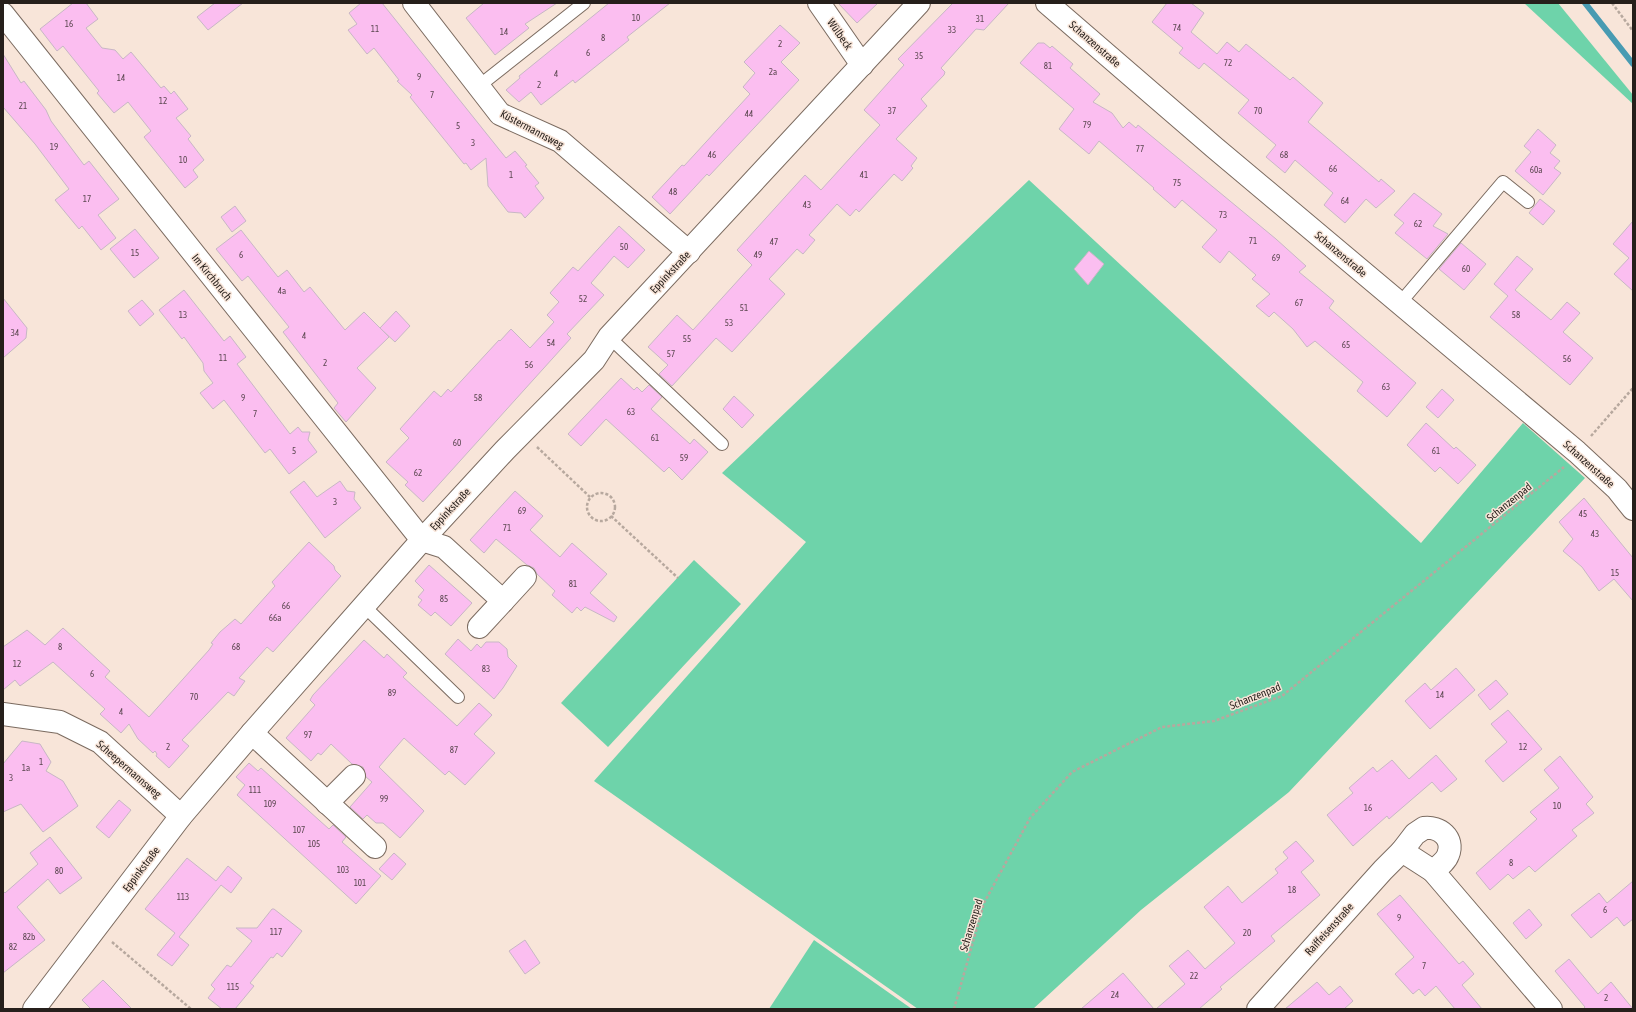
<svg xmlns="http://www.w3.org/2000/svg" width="1636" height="1012" font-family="'Asap Condensed',sans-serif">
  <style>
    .green { fill: #6ed3aa }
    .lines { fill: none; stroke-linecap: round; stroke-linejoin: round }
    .stream { stroke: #489bb2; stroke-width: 6 }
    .building { fill: #fbbef0; stroke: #c8b7c5 }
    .lane-casing { stroke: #7b6b60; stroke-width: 14 }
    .street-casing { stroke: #7b6b60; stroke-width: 24 }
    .secondary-casing { stroke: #7b6b60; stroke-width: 24 }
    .path { stroke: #b7a89e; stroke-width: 2.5; stroke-dasharray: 3 2; stroke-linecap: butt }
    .lane { stroke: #fff; stroke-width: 12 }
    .street { stroke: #fff; stroke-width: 22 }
    .secondary { stroke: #fff; stroke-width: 22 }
    .labels { text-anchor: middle; stroke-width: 3; stroke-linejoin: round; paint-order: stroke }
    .number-label { font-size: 9px; fill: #5b4750 }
    .street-label { font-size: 11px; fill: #261f1b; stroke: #f8e5d9 }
  </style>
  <rect width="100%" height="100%" fill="#f8e5d9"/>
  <!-- green -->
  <g class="green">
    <path d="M1524,3h34l75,92v9z"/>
    <path d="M1029,180l392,363 102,-120 62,55 -296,314 -148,118 -108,99h-115l-324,-228 212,-239 -84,-69z"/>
    <path d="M694,560l47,44 -133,143 -47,-44z"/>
    <path d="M814,940l98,69h-143z"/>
  </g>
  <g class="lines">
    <!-- stream -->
    <path class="stream" d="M1585,3l48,61"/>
  </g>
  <!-- building -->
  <g class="building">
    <path d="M73,3h13l12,16 -12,9 16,20 13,2 8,9 8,-7 30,36 3,-2 7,8 3,-3 14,18 -12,9 15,18 -3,3 16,21 -11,10 5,7 -13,11 -41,-51 7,-6 -23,-29 -14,11 -17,-20 2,-2 -36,-45 -6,5 -17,-22z"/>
    <path d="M215,3h28l-35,27 -11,-13z"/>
    <path d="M361,3h21l124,155 9,-7 12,14 -2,1 14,17 -4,3 9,12 -19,20 -4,-5 -13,-1 -20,-26 -2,-28 -15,12 -5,-7 -2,1 -54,-67 2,-2 -15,-14 2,-1 -25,-32 -7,6 -19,-24 9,-6 -8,-11z"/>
    <path d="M484,3h73l-32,21 4,4 -34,27 -29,-37z"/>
    <path d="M609,3h61l-43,34 2,3 -54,43 -2,-3 -32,25 -10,-13 -12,10 -13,-12 14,-12 -1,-2z"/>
    <path d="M838,3h40l-21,20z"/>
    <path d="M953,3h56l-25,27 -8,-1 -35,39 4,4 -1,3 -23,24 6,7 -31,33 21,19 -6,8 2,2 -11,13 -8,-7 -35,38 -3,-3 -6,7 -13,-12 -28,31 6,5 -12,14 -6,-5 -28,30 16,15 -53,58 -16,-14 -44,48 -13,-12 9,-9 -20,-18 29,-32 16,15 59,-65 -15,-15 68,-75 16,15 59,-65 -16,-15 40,-45 -6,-6z"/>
    <path d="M1167,3h24l13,10 -13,19 26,22 10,-12 12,10 7,-8 44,36 3,-3 30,26 -15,19 71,60 2,-3 14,12 -19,17 -10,-9 -21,24 -21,-18 9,-12 -38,-33 -10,13 -19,-16 10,-12 -38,-32 11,-13 -45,-37 -5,6 -20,-16 4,-5 -31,-26z"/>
    <path d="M780,25l20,18 -19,19 18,18 -90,96 -2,-2 -37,40 -18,-17 30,-32 2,1 66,-72 -7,-7 12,-14 -11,-11z"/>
    <path d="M1038,43h6l6,5 2,-2 21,18 -3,4 30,26 -7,8 19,11 11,15 6,-6 7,6 2,-3 138,114 30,27 -7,6 35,29 -5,7 87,75 -29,34 -30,-26 6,-9 -48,-41 -8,6 -14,-18 -19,-17 -5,5 -13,-11 14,-12 -18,-15 4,-4 -27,-24 -9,12 -18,-16 15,-17 -35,-30 -7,8 -22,-19 1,-1 -55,-47 -10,13 -30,-25 15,-20 -54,-46z"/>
    <path d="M3,54l18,29 3,-2 22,29 5,11 33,44 5,-4 30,38 -21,16 18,23 -15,12 -19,-24 -3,3 -24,-29 14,-11 -34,-45 -32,-37z"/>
    <path d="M1538,129l18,16 -6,8 10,8 -6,7 7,5 -18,22 -28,-24 16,-19 -7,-6z"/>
    <path d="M1414,193l28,21 -9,12 15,8 -21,25 -32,-26 9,-10 -10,-8z"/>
    <path d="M1540,199l15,12 -12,14 -14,-12z"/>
    <path d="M235,206l11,15 -14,11 -11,-15z"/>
    <path d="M1633,221v70l-19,-17 15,-16 -16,-14z"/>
    <path d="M619,226l26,24 -17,18 -14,-12 -23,27 13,12 -37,39 4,4 -148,164 -18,-17 3,-3 -22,-20 23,-24 -9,-9 34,-38 7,6 7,-8 3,3 48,-52 1,1 11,-12 19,19 24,-26 -7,-7 12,-13 -9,-9 23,-26 5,4z"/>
    <path d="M135,229l24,29 -25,20 -24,-29z"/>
    <path d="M241,230l37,47 9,-7 17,22 6,-5 35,43 19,-18 25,25 -32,31 19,20 -30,34 -12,-14 4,-5 -55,-71 6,-5 -41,-51 -6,5 -26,-32z"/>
    <path d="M1461,243l25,21 -22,26 -25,-21z"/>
    <path d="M1089,251l15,13 -16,21 -14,-16z"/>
    <path d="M1517,256l16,13 -18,21 36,30 16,-18 13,11 -17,19 30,26 -23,27 -80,-68 18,-21 -14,-12z"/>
    <path d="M184,290l40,51 6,-5 16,21 -9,7 53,70 8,-7 4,5h8l-2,8 9,12 -28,22 -19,-25 -5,4 -41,-53 -11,9 -13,-16 13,-10 -9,-12 -1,-8 -19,-26 -2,2 -23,-29z"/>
    <path d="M3,298l24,30 -1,10 -23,20z"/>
    <path d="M142,300l12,14 -14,12 -12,-15z"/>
    <path d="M396,311l14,15 -15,16 -15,-14z"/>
    <path d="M621,378l13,12 3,-3 5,5 7,-7 13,12 -11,12 39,35 4,-5 14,13 -26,28 -13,-13 -5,5 -58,-53 -25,27 -13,-12z"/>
    <path d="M1442,389l12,11 -16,18 -12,-11z"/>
    <path d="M734,396l20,19 -12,13 -19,-19z"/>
    <path d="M1426,423l28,26 2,-2 20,18 -18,19 -18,-17 -5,5 -28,-27z"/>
    <path d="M304,481l13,16 23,-16 7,10 8,1 -1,7 7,9 -36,30 -35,-46z"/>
    <path d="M515,491l28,25 -13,14 30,27 12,-14 35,31 -17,19 27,24 -3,5 -29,-15 -4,4 -4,-4 -5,6 -20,-18 3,-4 -18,-17 -3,-6 -7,-3 -31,-26 -12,14 -14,-13z"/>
    <path d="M1584,498l49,60v43l-19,-22 -15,12 -17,-24 -19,-16 10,-12 -14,-17z"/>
    <path d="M309,542l25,24 1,4 6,6 -68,76 -6,-5 -28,31 6,3 -11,15 -6,-4 -46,48 7,6 -20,22 -13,-12 1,-2 -2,-3 -2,2 -15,-14 -9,-15 -8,9 -21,-19 5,-5 -52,-47 -33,24 -5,-6 -12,10v-43l24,-17 18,15 18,-17 47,43 -5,6 44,40 60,-67 4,-6 -2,-1 9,-11 15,-13 6,5 34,-38 -3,-4z"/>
    <path d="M429,565l43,38 -21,23 -16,-14 -4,4 -13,-11 4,-5 -4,-3 6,-7 -9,-9z"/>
    <path d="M458,639l13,12 6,-7 4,4 5,-6h13l8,7 1,8 9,9 -14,22 -9,11 -49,-45z"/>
    <path d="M364,640l20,18 3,-4 20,19 -4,4 54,49 22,-23 13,12 -18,19 21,19 -30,32 -16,-14 -4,4 -41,-37 -25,29 45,44 -24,27 -17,-15h-7l-9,-8 -4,4 -13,-12 22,-25 -6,-5 -3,-10 -11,-3 -21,-20 -10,11 -3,-2 -7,8 -25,-23 29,-33 -5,-5 3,-5z"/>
    <path d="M1456,668l19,22 -45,39 -25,-28 20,-18 6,7z"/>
    <path d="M1496,680l12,14 -18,16 -12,-15z"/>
    <path d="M1508,710l34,39 -39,33 -18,-21 22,-19 -16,-18z"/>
    <path d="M22,741l18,3 11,18 -5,9 17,10 15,25 -35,26 -22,-28 -18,8v-48z"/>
    <path d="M1436,755l21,24 -16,13 -9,-10 -43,37 -2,-3 -34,30 -26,-31 26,-22 -4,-5 24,-21 4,5 15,-12 17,19z"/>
    <path d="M1560,756l33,41 -7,7 8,9 -22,17 5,6 -42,36 -6,-6 -16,13 -5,-5 -18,16 -14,-17 61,-54 -7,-7 29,-24 -15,-18z"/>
    <path d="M249,763l9,8 3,-3 68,61 4,-4 13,12 -4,5 39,34 -25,28 -119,-109 8,-10 -9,-8z"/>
    <path d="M119,800l12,10 -22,28 -13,-11z"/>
    <path d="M50,837l32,41 -22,16 -12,-15 -31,28 28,33 -42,33v-82l2,2 33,-29 -8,-11z"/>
    <path d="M1296,841l18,20 -13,11 19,23 -49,41 4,5 -55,46 2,2 -23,20h-43l29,-25 -16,-18 19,-16 17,19 30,-26 -31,-36 24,-21 14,17 36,-30 -3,-4 13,-11 -5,-6z"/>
    <path d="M394,853l12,11 -14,16 -13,-11z"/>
    <path d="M187,858l29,23 12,-15 14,12 -11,15 -10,-8 -42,52 10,8 -17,21 -15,-11 18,-22 -30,-24z"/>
    <path d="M1633,881v38l-9,7 -7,-9 -26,21 -20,-23 28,-22 8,10z"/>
    <path d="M1400,895l59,69 4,-3 11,13 -12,11 20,24h-27l-19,-23 -11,10 -6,-7 -6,5 -18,-20 19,-17 -37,-43z"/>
    <path d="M272,909h2l28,22 -20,26 -5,-4 -4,5 -2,-1 -21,26 4,3 -19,23h-13l-14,-11 7,-9 -4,-4 16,-20 4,2 21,-26 -16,-13h21z"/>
    <path d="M1529,909l13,16 -16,14 -13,-16z"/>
    <path d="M525,940l15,23 -15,11 -16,-23z"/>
    <path d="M1569,959l29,35 13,-12 22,27h-50l2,-2 -30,-36z"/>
    <path d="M1123,973l31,36h-73z"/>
    <path d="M103,980l29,29h-41l-9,-9z"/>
    <path d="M1317,982l12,13 11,-9 13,15 -9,8h-59z"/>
  </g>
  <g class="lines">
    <defs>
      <g id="lane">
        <path d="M479,86l105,-83"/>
        <path d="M1400,303l103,-121 25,20"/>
        <path d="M609,337l113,107"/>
        <path d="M364,606l94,91"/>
      </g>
      <g id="street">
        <path d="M414,3l86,111 60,27 129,111"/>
        <path d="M819,3l43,62"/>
        <path d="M1047,3l168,145 362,304 40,37 16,20"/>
        <path d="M3,14l419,526"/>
        <path d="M3,714l57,8 40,20 81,74"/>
        <path d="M1424,828c15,-2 31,10 24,27 -2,6 -9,11 -15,16l-31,-20 13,-17z"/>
        <path d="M1433,871l118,138"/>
        <path d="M1258,1009l125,-139 19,-19"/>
      </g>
      <g id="secondary">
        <path d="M422,540l22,7 59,54 22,-24"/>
        <path d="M479,627l24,-26"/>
        <path d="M252,733l123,114"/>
        <path d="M327,803l27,-27"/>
        <path d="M34,1009l147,-193 71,-83 170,-193 83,-90 89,-90 15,-23 310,-334"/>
      </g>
    </defs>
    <!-- lane casing -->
    <use href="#lane" class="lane-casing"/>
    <!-- street casing -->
    <use href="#street" class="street-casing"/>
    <!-- secondary casing -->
    <use href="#secondary" class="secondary-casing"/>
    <!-- path -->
    <g class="path">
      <path d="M1612,3l21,28"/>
      <path d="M1591,436l42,-48"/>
      <path d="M537,447l53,50"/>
      <circle cx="601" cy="507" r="14"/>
      <path d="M611,516l67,62"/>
      <path d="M112,942l79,67"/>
      <path d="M954,1009l30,-106 46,-85 42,-46 90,-45 52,-6 68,-25 282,-229"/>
    </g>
    <!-- lane -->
    <use href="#lane" class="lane"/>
    <!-- street -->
    <use href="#street" class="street"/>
    <!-- secondary -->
    <use href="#secondary" class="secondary"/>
  </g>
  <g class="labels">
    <!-- number labels -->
    <g class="number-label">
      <text x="636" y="21">10</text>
      <text x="980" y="22">31</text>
      <text x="69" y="27">16</text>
      <text x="1177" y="31">74</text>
      <text x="375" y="32">11</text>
      <text x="952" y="33">33</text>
      <text x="504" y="35">14</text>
      <text x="603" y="41">8</text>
      <text x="780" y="47">2</text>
      <text x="588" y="56">6</text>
      <text x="919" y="59">35</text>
      <text x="1228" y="66">72</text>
      <text x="1048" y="69">81</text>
      <text x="773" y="75">2a</text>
      <text x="556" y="77">4</text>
      <text x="419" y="80">9</text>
      <text x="121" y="81">14</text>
      <text x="539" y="88">2</text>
      <text x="432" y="98">7</text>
      <text x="163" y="104">12</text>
      <text x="23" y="109">21</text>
      <text x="892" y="114">37</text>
      <text x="1258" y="114">70</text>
      <text x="749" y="117">44</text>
      <text x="1087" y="128">79</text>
      <text x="458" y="129">5</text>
      <text x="473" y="146">3</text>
      <text x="54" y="150">19</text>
      <text x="1140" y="152">77</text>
      <text x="712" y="158">46</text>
      <text x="1284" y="158">68</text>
      <text x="183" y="163">10</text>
      <text x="1333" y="172">66</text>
      <text x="1536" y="173">60a</text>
      <text x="511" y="178">1</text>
      <text x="864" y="178">41</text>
      <text x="1177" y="186">75</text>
      <text x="673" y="195">48</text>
      <text x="87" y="202">17</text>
      <text x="1345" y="204">64</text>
      <text x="807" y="208">43</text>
      <text x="1223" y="218">73</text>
      <text x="1418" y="227">62</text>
      <text x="1253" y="244">71</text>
      <text x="774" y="245">47</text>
      <text x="624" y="250">50</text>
      <text x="135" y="256">15</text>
      <text x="241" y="258">6</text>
      <text x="758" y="258">49</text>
      <text x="1276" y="261">69</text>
      <text x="1466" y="272">60</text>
      <text x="282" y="294">4a</text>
      <text x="583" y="302">52</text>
      <text x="1299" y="306">67</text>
      <text x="744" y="311">51</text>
      <text x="183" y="318">13</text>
      <text x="1516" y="318">58</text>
      <text x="729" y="326">53</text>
      <text x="15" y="336">34</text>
      <text x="304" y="339">4</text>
      <text x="687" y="342">55</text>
      <text x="551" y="346">54</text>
      <text x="1346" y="348">65</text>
      <text x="671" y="357">57</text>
      <text x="223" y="361">11</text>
      <text x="1567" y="362">56</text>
      <text x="325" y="366">2</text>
      <text x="529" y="368">56</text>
      <text x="1386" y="390">63</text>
      <text x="243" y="401">9</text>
      <text x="478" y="401">58</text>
      <text x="631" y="415">63</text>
      <text x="255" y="417">7</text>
      <text x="655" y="441">61</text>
      <text x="457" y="446">60</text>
      <text x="294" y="454">5</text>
      <text x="1436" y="454">61</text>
      <text x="684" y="461">59</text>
      <text x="418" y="476">62</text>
      <text x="335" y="505">3</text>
      <text x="522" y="514">69</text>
      <text x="1583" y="517">45</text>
      <text x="507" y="531">71</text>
      <text x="1595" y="537">43</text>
      <text x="1615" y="576">15</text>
      <text x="573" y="587">81</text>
      <text x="444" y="602">85</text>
      <text x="286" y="609">66</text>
      <text x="275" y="621">66a</text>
      <text x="60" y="650">8</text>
      <text x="236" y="650">68</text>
      <text x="17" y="667">12</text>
      <text x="486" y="672">83</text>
      <text x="92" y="677">6</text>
      <text x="392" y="696">89</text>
      <text x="1440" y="698">14</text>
      <text x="194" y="700">70</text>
      <text x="121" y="715">4</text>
      <text x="308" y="738">97</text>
      <text x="168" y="750">2</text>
      <text x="1523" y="750">12</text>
      <text x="454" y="753">87</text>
      <text x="41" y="765">1</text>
      <text x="26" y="771">1a</text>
      <text x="11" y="781">3</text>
      <text x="255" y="793">111</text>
      <text x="384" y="802">99</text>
      <text x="270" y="807">109</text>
      <text x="1557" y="809">10</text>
      <text x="1368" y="811">16</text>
      <text x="299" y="833">107</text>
      <text x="314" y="847">105</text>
      <text x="1511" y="866">8</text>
      <text x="343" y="873">103</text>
      <text x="59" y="874">80</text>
      <text x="360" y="886">101</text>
      <text x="1292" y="893">18</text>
      <text x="183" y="900">113</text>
      <text x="1605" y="913">6</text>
      <text x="1399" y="921">9</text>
      <text x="276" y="935">117</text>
      <text x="1247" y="936">20</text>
      <text x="29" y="940">82b</text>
      <text x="13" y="950">82</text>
      <text x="1424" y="969">7</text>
      <text x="1194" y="979">22</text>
      <text x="233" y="990">115</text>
      <text x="1115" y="998">24</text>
      <text x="1606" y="1001">2</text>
    </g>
    <!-- street labels -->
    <g class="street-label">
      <text transform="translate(840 34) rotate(55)" y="4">Wülbeck</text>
      <text transform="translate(1095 44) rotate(41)" y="4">Schanzenstraße</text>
      <text transform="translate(532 129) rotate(28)" y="4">Küstermannsweg</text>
      <text transform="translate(1341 254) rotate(40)" y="4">Schanzenstraße</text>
      <text transform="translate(670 272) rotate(-47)" y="4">Eppinkstraße</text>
      <text transform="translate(212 277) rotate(51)" y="4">Im Kirchbruch</text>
      <text transform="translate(1589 464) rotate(42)" y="4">Schanzenstraße</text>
      <text transform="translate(1509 502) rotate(-39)" y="4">Schanzenpad</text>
      <text transform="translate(450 509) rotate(-47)" y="4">Eppinkstraße</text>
      <text transform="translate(1255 696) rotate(-22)" y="4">Schanzenpad</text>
      <text transform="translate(129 769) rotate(41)" y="4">Scheepermannsweg</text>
      <text transform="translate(141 869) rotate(-53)" y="4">Eppinkstraße</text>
      <text transform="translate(971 925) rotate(-73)" y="4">Schanzenpad</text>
      <text transform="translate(1329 929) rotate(-48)" y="4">Raiffeisenstraße</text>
    </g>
  </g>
  <!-- border -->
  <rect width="1636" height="1012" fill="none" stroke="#261f1b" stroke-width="8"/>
</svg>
